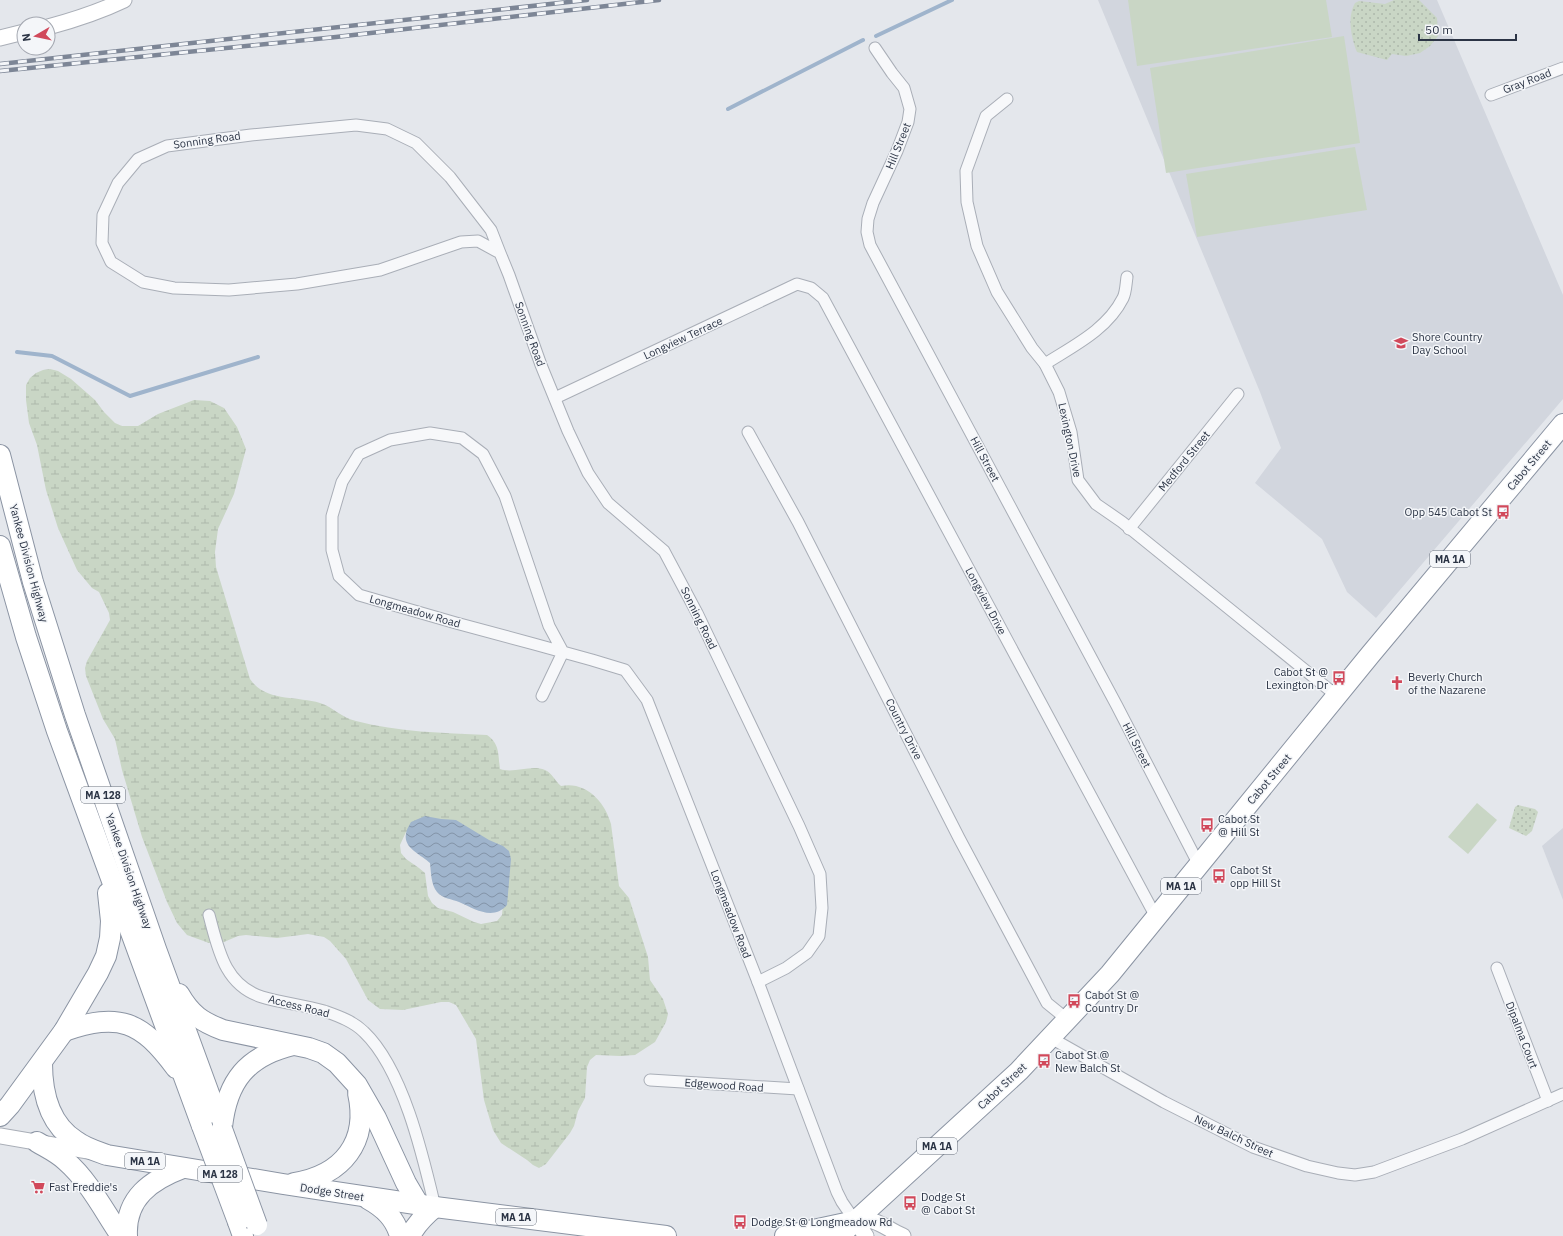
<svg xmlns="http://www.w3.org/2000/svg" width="1563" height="1236" font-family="'IBM Plex Sans',sans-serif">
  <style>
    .built { fill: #d2d6de }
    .grass { fill: #c9d6c5 }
    .wetland { fill: url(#wetland-marsh); fill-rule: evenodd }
    .park { fill: url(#park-dots) }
    .water { fill: url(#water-waves) }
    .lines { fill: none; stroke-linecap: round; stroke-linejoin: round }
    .stream { stroke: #9fb4cc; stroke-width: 4 }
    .street-casing { stroke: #a9aeb7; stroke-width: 13 }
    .secondary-casing { stroke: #a9aeb7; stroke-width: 17 }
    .highway-casing { stroke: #8b94a3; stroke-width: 22 }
    .street { stroke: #f7f8fa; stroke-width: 11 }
    .secondary { stroke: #fff; stroke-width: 15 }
    .highway { stroke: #fff; stroke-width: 20 }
    .rail-casing { stroke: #7d8696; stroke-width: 4.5 }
    .rail { stroke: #f4f6f9; stroke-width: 3; stroke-dasharray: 9; stroke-linecap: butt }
    .highway-bridge-casing { stroke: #8b94a3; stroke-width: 22; stroke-linecap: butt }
    .highway-bridge { stroke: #fff; stroke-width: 20 }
    .labels { text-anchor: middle; stroke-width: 3; stroke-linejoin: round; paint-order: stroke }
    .shield { fill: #f4f6f9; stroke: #676e7b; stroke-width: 1 }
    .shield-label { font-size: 10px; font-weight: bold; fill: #2b3445 }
    .street-label { font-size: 11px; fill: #2b3445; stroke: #f4f6f9 }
    .poi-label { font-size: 11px; fill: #2b3445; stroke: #f4f6f9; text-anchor: start }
  </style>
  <defs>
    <pattern id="wetland-marsh" width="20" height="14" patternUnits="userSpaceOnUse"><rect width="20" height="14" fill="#c9d6c5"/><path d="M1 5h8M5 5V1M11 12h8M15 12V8" fill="none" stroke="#adb8ab"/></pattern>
    <pattern id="park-dots" width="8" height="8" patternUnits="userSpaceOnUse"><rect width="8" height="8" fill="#c9d6c5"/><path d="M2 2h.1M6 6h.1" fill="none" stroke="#adb8ab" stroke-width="1.8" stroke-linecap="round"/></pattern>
    <pattern id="water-waves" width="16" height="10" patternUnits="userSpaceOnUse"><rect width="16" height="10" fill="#9fb4cc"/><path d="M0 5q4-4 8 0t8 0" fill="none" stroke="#8293a7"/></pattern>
  </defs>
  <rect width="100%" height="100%" fill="#e4e7ec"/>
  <!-- built -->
  <g class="built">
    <path d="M1098,0h339l126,295v104l-187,219 -29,-26 -25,-53 -67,-56 26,-35 -21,-56z"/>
    <path d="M1563,828v72l-21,-54z"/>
  </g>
  <!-- grass -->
  <g class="grass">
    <path d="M1128,0h198l6,37 -195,29z"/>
    <path d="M1344,36l16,107 -194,30 -16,-105z"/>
    <path d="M1355,147l12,63 -170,27 -11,-63z"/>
    <path d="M1477,803l20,17 -29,34 -20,-17z"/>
  </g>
  <!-- wetland -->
  <path class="wetland" d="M50,369l8,2 13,8 24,21 9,12 11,11 7,3h16l20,-12 36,-14 16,1 14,7 13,19 9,22 -12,45 -16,35 -3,23 1,15 34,112c15,23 47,17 70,24 13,4 22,15 36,18 42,11 87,12 131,14 13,9 11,19 13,34 14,5 31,-5 45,1 7,3 10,11 16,16 25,-5 44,16 50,38l8,62 10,12 19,59 2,23 13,19 5,15 -2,8 -11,20 -20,13 -15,1 -24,-1 -6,5 -3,7 -2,31 -7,13 -4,15 -4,7 -24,31 -7,4 -6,-3 -6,-5 -26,-17 -8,-13 -9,-30 -8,-61 -20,-34 -7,-3h-8l-38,8 -23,-1 -12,-9 -22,-41 -16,-18 -6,-4 -16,-3 -31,4 -31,-3 -8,1 -14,6 -15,1 -22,-8 -10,-12 -10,-21 -25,-65 -20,-67 -7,-31 -12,-20 -17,-43 -1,-8 2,-7 23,-41 -1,-7 -10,-21 -7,-4 -15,-18 -19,-42 -12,-38 -9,-45 -8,-22 -3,-23v-15l4,-7 6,-5 7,-3zM420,826l86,43 -4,46 -5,6 -16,3 -7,-2 -21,-10 -15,-4 -6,-5 -4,-7 -3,-23 -6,-5 -13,-9 -5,-6 -1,-8 6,-13z"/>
  <!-- park -->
  <g class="park">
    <path d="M1394,0h25l18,18 1,18 -8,10 -10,7 -14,3 -14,-2 -5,6 -30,-8c-6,-15 -10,-35 -2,-49l4,-2 26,3z"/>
    <path d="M1518,805l17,4 3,3 -6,19 -6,5 -17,-8 6,-21z"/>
  </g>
  <!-- water -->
  <path class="water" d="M425,816l16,3 15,1 33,20 14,6 6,5 2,8 -4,46c-14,16 -32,4 -48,-3 -7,-3 -16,-3 -22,-10 -6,-7 -6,-20 -7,-29 -8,-8 -27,-15 -24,-29 0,-4 3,-8 5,-12z"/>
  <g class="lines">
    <!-- stream -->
    <g class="stream">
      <path d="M876,36l76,-36"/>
      <path d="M728,109l135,-69"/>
      <path d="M17,352l35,4 78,40 128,-39"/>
    </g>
    <defs>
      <g id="street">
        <path d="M875,48l17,25 12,15 6,21 -2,13 -11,29 -24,52 -5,16 -1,13 3,13 247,461 82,159"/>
        <path d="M1491,95l72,-27"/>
        <path d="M1007,99l-21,17 -20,55 1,31 10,44 20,46 35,56 13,16 14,28 12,40 7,48 18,24 26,18 215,174"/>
        <path d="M500,253l-22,-12 -17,1 -81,28 -83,14 -68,6 -55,-2 -31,-6 -32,-20 -9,-19 1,-28 15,-32 20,-24 29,-13 84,-11 105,-10 31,4 29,14 34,34 41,53 9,23 9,22 32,90 27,66 20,42 20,30 56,48 33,62 102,213 21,48 2,34 -3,28 -12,17 -21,15 -28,14"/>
        <path d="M1045,364c28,-18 62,-34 78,-66 3,-6 3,-15 4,-21"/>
        <path d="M555,398l242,-114 14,4 12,10 333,619"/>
        <path d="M748,432l50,90 161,316 88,165 21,17"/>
        <path d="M1129,529l109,-135"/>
        <path d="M563,652l-14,-26 -44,-130 -22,-42 -21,-16 -32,-5 -40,7 -31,14 -17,28 -10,34v34l7,26 20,19 97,28 78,21 58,16 33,10 22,30 111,282 79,210 5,10 13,19"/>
        <path d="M542,696l21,-44"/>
        <path d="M209,915c9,33 15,70 53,82 20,6 41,8 62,14 14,5 29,10 40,21 39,37 59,124 71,175"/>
        <path d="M1497,968l51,133"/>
        <path d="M1051,1038l113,64 89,45 54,19 31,7 17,2 19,-3 88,-33 101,-45"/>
        <path d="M650,1080l148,9"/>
      </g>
      <g id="secondary">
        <path d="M48,27c26,-7 51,-15 76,-27"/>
        <path d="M0,38l24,-6"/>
        <path d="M0,1136l88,15"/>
        <path d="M866,1236l-11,-15c22,-5 30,8 48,15"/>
      </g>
      <g id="highway">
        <path d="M0,455l33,127 42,133 81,234 66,180"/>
        <path d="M0,546l26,91 31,94 145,395"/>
        <path d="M179,994c12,21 23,28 44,36l86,18 14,5 14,10 20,22 19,33 30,65 13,22"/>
        <path d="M64,1031c56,-19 77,-10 112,37"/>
        <path d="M42,1063c0,29 7,61 34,78 9,7 20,10 31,14l176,29 152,23 231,29"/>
        <path d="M0,1116l10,-11 54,-74 34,-58 8,-17 4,-18 1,-17 -3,-28"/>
        <path d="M222,1127c5,-46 25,-71 71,-82"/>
        <path d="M37,1142c10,6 21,11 29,19 23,20 38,50 55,75"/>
        <path d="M294,1183c49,-8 75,-41 64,-90"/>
        <path d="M368,1199c16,9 27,19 32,37"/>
        <path d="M238,1222l5,14"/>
        <path d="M127,1236c-2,-38 24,-56 56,-68"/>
        <path d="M410,1236c6,-12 14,-20 25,-29"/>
        <path d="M785,1236l70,-15"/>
        <path d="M839,1236l180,-165 91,-97 260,-319 193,-231"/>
      </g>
    </defs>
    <!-- street casing -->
    <use href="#street" class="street-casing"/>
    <!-- secondary casing -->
    <use href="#secondary" class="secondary-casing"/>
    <!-- highway casing -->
    <use href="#highway" class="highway-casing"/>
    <!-- street -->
    <use href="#street" class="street"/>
    <!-- secondary -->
    <use href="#secondary" class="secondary"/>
    <!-- highway -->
    <use href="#highway" class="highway"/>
    <defs>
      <g id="rail">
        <path d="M0,64l587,-64"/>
        <path d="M0,71l336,-34 323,-37"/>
      </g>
    </defs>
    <!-- rail casing -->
    <use href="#rail" class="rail-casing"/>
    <!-- rail -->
    <use href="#rail" class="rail"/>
    <defs>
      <g id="highway-bridge">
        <path d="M202,1126l36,96"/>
        <path d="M222,1129l35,96"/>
      </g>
    </defs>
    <!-- highway-bridge casing -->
    <use href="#highway-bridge" class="highway-bridge-casing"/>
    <!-- highway-bridge -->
    <use href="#highway-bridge" class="highway-bridge"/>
  </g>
  <!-- icons -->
  <defs>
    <symbol id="school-bare" viewBox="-9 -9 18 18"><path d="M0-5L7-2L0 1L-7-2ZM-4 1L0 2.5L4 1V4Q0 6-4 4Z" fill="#d1495b" stroke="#f4f6f9" stroke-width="2.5" paint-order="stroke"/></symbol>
    <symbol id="bus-bare" viewBox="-9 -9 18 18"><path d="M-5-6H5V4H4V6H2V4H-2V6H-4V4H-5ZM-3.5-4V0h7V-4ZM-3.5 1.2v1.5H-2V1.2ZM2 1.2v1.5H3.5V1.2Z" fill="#d1495b" stroke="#f4f6f9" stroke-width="2.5" paint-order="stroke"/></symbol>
    <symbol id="church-bare" viewBox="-9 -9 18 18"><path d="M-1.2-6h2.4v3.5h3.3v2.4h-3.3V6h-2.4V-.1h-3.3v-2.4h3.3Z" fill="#d1495b" stroke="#f4f6f9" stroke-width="2.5" paint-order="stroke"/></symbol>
    <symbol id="supermarket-bare" viewBox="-9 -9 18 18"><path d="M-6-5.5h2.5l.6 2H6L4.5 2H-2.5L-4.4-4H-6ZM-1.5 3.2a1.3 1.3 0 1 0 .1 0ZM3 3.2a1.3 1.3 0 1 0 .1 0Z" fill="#d1495b" stroke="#f4f6f9" stroke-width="2.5" paint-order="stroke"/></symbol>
  </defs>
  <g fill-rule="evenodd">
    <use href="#school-bare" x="1391" y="333" width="20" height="20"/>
    <use href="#bus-bare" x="1493" y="502" width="20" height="20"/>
    <use href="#bus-bare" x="1329" y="668" width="20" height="20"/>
    <use href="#church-bare" x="1387" y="673" width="20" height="20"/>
    <use href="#bus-bare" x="1197" y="815" width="20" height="20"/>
    <use href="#bus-bare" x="1209" y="866" width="20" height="20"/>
    <use href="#bus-bare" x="1064" y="991" width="20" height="20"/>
    <use href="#bus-bare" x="1034" y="1051" width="20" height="20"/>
    <use href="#supermarket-bare" x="28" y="1177" width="20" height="20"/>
    <use href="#bus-bare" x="900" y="1193" width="20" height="20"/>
    <use href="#bus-bare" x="730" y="1212" width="20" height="20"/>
  </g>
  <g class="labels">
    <!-- shield labels -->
    <g class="shield">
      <rect x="1430" y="551" width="40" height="16" rx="3"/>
      <rect x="81" y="787" width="44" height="16" rx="3"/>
      <rect x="1161" y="878" width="40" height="16" rx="3"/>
      <rect x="917" y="1138" width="40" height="16" rx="3"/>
      <rect x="125" y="1153" width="40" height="16" rx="3"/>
      <rect x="198" y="1166" width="44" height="16" rx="3"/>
      <rect x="496" y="1209" width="40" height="16" rx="3"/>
    </g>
    <g class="shield-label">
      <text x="1450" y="563">MA 1A</text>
      <text x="103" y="799">MA 128</text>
      <text x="1181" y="890">MA 1A</text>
      <text x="937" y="1150">MA 1A</text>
      <text x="145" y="1165">MA 1A</text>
      <text x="220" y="1178">MA 128</text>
      <text x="516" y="1221">MA 1A</text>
    </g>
    <!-- street labels -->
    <g class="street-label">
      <text transform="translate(1527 81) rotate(-21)" y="4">Gray Road</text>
      <text transform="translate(207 140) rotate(-8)" y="4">Sonning Road</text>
      <text transform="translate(898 146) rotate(-68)" y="4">Hill Street</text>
      <text transform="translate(530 334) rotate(70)" y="4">Sonning Road</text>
      <text transform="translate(683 338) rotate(-25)" y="4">Longview Terrace</text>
      <text transform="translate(1070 440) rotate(78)" y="4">Lexington Drive</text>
      <text transform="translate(985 459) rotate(62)" y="4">Hill Street</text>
      <text transform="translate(1184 461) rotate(-51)" y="4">Medford Street</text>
      <text transform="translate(1529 465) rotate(-50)" y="4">Cabot Street</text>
      <text transform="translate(29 563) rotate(75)" y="4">Yankee Division Highway</text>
      <text transform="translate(986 601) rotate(62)" y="4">Longview Drive</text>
      <text transform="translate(415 611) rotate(16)" y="4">Longmeadow Road</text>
      <text transform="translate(699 618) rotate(64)" y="4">Sonning Road</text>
      <text transform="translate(904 729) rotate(63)" y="4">Country Drive</text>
      <text transform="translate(1137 745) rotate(63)" y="4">Hill Street</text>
      <text transform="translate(1269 779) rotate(-50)" y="4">Cabot Street</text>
      <text transform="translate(129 871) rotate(71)" y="4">Yankee Division Highway</text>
      <text transform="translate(731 914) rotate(69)" y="4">Longmeadow Road</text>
      <text transform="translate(299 1006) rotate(14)" y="4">Access Road</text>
      <text transform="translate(1522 1035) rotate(69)" y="4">Dipalma Court</text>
      <text transform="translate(724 1085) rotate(4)" y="4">Edgewood Road</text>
      <text transform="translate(1002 1086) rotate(-43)" y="4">Cabot Street</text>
      <text transform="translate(1234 1136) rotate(25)" y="4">New Balch Street</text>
      <text transform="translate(332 1192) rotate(9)" y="4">Dodge Street</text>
    </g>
    <!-- poi labels -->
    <g class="poi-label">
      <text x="1412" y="341">Shore Country<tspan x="1412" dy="13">Day School</tspan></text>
      <text x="1492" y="516" text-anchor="end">Opp 545 Cabot St</text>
      <text x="1328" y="676" text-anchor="end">Cabot St @<tspan x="1328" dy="13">Lexington Dr</tspan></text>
      <text x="1408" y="681">Beverly Church<tspan x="1408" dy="13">of the Nazarene</tspan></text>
      <text x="1218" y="823">Cabot St<tspan x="1218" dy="13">@ Hill St</tspan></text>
      <text x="1230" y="874">Cabot St<tspan x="1230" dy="13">opp Hill St</tspan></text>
      <text x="1085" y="999">Cabot St @<tspan x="1085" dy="13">Country Dr</tspan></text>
      <text x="1055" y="1059">Cabot St @<tspan x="1055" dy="13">New Balch St</tspan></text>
      <text x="49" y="1191">Fast Freddie's</text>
      <text x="921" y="1201">Dodge St<tspan x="921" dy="13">@ Cabot St</tspan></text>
      <text x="751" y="1226">Dodge St @ Longmeadow Rd</text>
    </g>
  </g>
  <!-- north arrow -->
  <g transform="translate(36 36) rotate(261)"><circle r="19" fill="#f4f6f9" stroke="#a4a8b1"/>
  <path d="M0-3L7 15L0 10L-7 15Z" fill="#d1495b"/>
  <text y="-6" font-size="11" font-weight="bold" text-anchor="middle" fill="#2b3445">N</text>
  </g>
  <!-- scale -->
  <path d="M1419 34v6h97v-6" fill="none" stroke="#2b3445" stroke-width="2"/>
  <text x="1425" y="34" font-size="12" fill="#2b3445" stroke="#f4f6f9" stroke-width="3" paint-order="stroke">50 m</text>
</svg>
